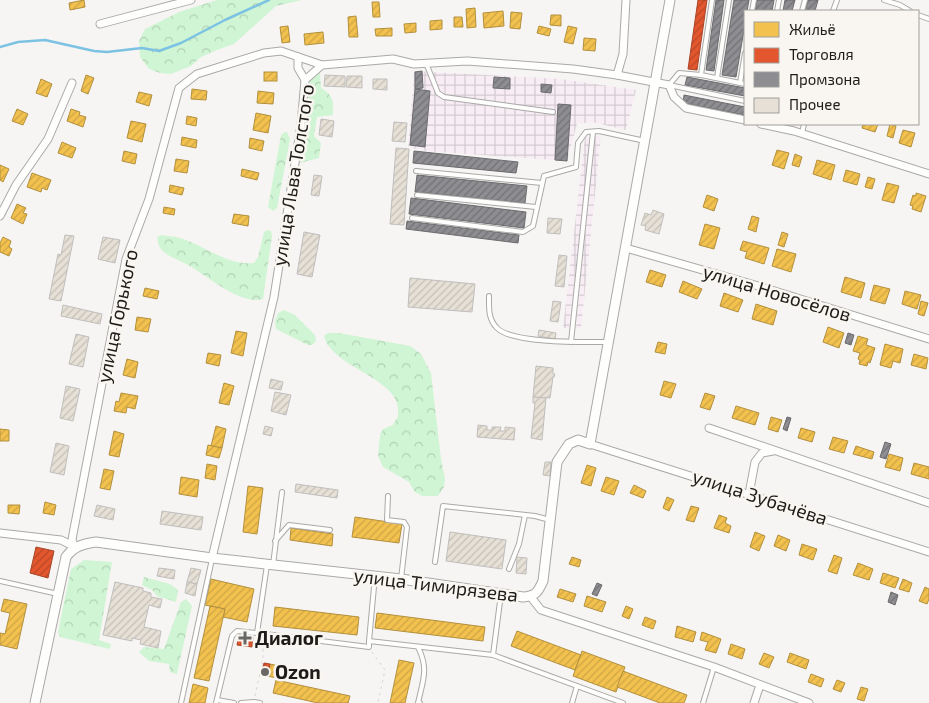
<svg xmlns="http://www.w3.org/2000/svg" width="929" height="703" font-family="'Exo 2',sans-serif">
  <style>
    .industrial { fill: url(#industrial-grid) }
    .forest { fill: url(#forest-crowns) }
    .homes { fill: url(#homes-hatch); stroke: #b2903e }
    .shops { fill: url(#shops-hatch); stroke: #a84528 }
    .industry { fill: url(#industry-hatch); stroke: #6b6b6e }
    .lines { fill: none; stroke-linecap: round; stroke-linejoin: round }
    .stream { stroke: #7cc2e3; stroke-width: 2.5 }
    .building { fill: url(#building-hatch); stroke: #c0bfbd }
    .service-casing { stroke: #aaa9a7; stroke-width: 6 }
    .minor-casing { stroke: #aaa9a7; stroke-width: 9 }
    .tertiary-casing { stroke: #aaa9a7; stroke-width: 11 }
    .path { stroke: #d5d5d4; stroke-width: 1; stroke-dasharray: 2.5 4; stroke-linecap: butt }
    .service { stroke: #fefefd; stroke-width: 4 }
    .minor { stroke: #fefefd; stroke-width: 7 }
    .tertiary { stroke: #fefefd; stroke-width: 9 }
    .poi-dot { fill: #696866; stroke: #f9f6f1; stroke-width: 2 }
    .labels { text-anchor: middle; stroke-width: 5; stroke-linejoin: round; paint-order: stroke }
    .street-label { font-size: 19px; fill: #1d1c1a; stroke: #f9f6f1 }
    .poi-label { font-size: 19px; font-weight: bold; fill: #1d1c1a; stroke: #f9f6f1; text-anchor: start }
  </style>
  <defs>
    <pattern id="industrial-grid" width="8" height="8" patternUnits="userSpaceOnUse" patternTransform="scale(1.25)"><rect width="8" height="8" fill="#f8edf5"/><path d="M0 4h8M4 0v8" fill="none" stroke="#d4cbd1"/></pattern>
    <pattern id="forest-crowns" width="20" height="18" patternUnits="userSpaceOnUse" patternTransform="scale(1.25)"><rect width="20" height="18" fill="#d0f5d4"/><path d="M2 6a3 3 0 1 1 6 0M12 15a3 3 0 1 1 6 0" fill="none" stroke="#b2d1b5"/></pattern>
    <pattern id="homes-hatch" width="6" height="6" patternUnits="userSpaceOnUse" patternTransform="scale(1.25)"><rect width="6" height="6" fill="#f2c14e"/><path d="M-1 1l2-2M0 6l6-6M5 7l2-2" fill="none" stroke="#cfa544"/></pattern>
    <pattern id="shops-hatch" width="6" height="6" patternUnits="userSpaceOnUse" patternTransform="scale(1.25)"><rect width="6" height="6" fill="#e4572e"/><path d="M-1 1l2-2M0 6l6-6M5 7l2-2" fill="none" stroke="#b84726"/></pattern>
    <pattern id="industry-hatch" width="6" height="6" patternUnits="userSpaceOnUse" patternTransform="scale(1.25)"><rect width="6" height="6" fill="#8d8d92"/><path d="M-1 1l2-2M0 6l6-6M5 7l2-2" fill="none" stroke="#737276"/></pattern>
    <pattern id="building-hatch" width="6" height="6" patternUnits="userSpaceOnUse" patternTransform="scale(1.25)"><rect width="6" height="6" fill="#e6e0d6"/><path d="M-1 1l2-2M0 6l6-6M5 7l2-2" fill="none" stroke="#c5c0b7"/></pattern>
  </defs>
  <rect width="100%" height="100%" fill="#f7f5f3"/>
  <!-- industrial -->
  <g class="industrial">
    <path d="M414,71l147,8 75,11 -10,40 -34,-8 -15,2 -10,37 -141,-10 -18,-4z"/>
    <path d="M595,136h6l-20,193 -5,-1z"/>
    <path d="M585,137l6,1 -22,190h-6z"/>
  </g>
  <!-- forest -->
  <g class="forest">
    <path d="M217,0h85l-26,6 -42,38 -17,6 -16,7 -10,9 -20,8 -11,-1 -11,-4 -9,-12 -1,-16 6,-12 34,-17z"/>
    <path d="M320,73l1,15c12,7 13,13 12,27l-16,2 -3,19 7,7 -2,15 -19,5 6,-38 3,-43z"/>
    <path d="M285,132h2l3,7 -13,69 -4,3 -5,-4 13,-72z"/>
    <path d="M268,230l3,1 1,5 -9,63c-22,7 -57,-24 -75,-34 -10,-6 -24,-9 -29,-19 -1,-2 -1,-5 -2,-8l3,-3c7,1 14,1 20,3 24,7 47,28 74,25l4,-6 6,-25z"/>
    <path d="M284,310l11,5 20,20 1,6 -4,4h-4l-32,-16 -1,-8 3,-8z"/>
    <path d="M328,333h11l71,13 11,8 10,19 10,86 4,20 -1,8 -6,9h-16l-8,-5 -5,-9 -26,-15 -5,-11 2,-21 3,-6 10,-4c1,-3 5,-7 5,-10 6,-37 -66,-46 -74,-79z"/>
    <path d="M84,560l28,2 -13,78 12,4 -1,5 -50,-12 -2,-5 13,-63z"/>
    <path d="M144,577l26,7 8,6 -2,12 -19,-6 -5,-6 -10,-5z"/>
    <path d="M186,599l6,7 -15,68 -7,-2 -1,-8 -20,-3 -10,-9 5,-5 20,2 17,-47z"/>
  </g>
  <!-- homes -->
  <g class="homes">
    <path d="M84,0l1,7 -15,3 -1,-7z"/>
    <path d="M372,2h7l1,15h-7z"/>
    <path d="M475,8l1,19 -9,1 -1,-19z"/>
    <path d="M503,11l1,15 -20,2 -1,-15z"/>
    <path d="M511,12l11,1 -2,16 -10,-1z"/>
    <path d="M551,15h10v11l-11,-1z"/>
    <path d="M356,16l2,21h-9l-1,-20z"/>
    <path d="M454,17h8l1,10h-9z"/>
    <path d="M442,20v9l-12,1v-9z"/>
    <path d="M416,23v9l-11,1 -1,-9z"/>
    <path d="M288,26l2,16 -8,1 -2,-16z"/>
    <path d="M539,26l12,3 -2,7 -12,-3z"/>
    <path d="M568,26l9,2 -4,16 -9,-2z"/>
    <path d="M392,28v8h-16l-1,-7z"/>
    <path d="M323,32l1,11 -19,2 -1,-11z"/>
    <path d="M584,38l12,1 -1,12 -12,-1z"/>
    <rect x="264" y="72" width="13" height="9"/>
    <path d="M86,75l8,3 -6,16 -7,-3z"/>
    <path d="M41,79l11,5 -5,13 -11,-4z"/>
    <path d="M192,89l15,2 -1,9 -15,-1z"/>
    <path d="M258,91l16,2 -1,11 -16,-1z"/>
    <path d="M139,92l13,3 -3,11 -13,-4z"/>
    <path d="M17,109l11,5 -5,11 -11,-4z"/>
    <path d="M71,109l9,3 -1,3 7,2 -3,10 -16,-6z"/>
    <path d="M256,113l15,3 -3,17 -15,-3z"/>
    <path d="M187,116l10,2 -1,8 -10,-2z"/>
    <path d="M131,121l15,3 -4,18 -15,-4z"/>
    <path d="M863,124h15l-3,8 -13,-4z"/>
    <path d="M890,124l6,2 -3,12 -6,-2z"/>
    <path d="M903,130l12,3 -4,14 -12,-4z"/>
    <path d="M182,137l15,3 -1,8 -15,-3z"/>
    <path d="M250,138l14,3 -2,10 -13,-3z"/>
    <path d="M62,142l14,6 -4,10 -14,-5z"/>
    <path d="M777,150l12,3 -5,16 -12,-4z"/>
    <path d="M124,151l13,3 -2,10 -13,-3z"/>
    <path d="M795,154l7,3 -3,10 -7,-2z"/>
    <path d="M176,159l13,2 -2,12 -13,-2z"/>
    <path d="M817,160l18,5 -4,15 -18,-6z"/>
    <path d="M0,165l9,4 -6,13 -3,-2z"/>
    <path d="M242,169l17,4 -2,7 -16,-4z"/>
    <path d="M846,170l14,4 -3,11 -14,-4z"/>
    <path d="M32,173l19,7 -4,10 -5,-2 -1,4 -14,-5z"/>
    <path d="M868,177l7,2 -3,10 -7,-2z"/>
    <path d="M887,183l12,3 -5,17 -12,-3z"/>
    <path d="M170,185l14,3 -2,7 -13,-3z"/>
    <path d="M916,193l10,3 -5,16 -9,-3 1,-3 -3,-1 3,-10 3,1z"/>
    <path d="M707,195l11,4 -4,12 -11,-4z"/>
    <path d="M17,204l9,4 -3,5 4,1 -4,10 -12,-6z"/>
    <path d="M164,207l11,2 -1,6 -11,-2z"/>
    <path d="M234,214l15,2 -1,10 -16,-3z"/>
    <path d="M752,216l7,2 -3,14 -8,-3z"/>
    <path d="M705,224l15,4 -6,21 -15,-4z"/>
    <path d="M782,232l6,2 -4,13 -6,-2z"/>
    <path d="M3,237l8,4 -2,6 3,2 -3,7 -9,-4v-9z"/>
    <path d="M743,241l26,7 -5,16 -19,-6 2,-6 -7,-2z"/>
    <path d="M777,249l19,5 -5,18 -19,-6z"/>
    <path d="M650,270l16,5 -4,12 -16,-5z"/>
    <path d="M845,277l20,6 -4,15 -20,-6z"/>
    <path d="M683,281l19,8 -5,10 -18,-7z"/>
    <path d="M874,285l16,4 -5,15 -15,-4z"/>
    <path d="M145,288l14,3 -2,8 -14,-3z"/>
    <path d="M905,291l16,4 -4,14 -15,-5z"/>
    <path d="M724,293l19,7 -5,12 -18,-6z"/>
    <path d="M921,301l7,2 -4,13 -6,-2z"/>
    <path d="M756,304l21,7 -4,14 -21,-6z"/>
    <path d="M137,317l14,2 -3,13 -13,-2z"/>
    <path d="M828,327l16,6 -5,15 -16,-6z"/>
    <path d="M236,331l11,2 -4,23 -12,-3z"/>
    <path d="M858,336l10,3 -2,6 9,3 -5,15 -2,-1 -1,4 -8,-2 1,-4 -2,-1 2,-6 -7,-2z"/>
    <path d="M658,342l9,2 -2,10 -10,-2z"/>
    <path d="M885,344l18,5 -3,14 -7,-2 -2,7 -11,-3z"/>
    <path d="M208,353l13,2 -2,11 -13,-3z"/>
    <path d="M914,354l14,4 -2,11 -15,-4z"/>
    <path d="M127,359l11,3 -3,16 -12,-3z"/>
    <path d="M664,381l12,3 -5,14 -11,-3z"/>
    <path d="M224,383l10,3 -5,19 -10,-2z"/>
    <path d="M121,393l17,3 -3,13 -8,-2 -1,6 -12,-2 2,-10 3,1z"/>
    <path d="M705,393l10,3 -5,14 -10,-3z"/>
    <path d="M736,406l23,7 -4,12 -23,-7z"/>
    <path d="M771,417l11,3 -4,12 -10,-3z"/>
    <path d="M216,426l10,3 -4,19 -11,-2z"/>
    <path d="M801,428l14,4 -3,10 -14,-4z"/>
    <path d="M0,429l9,1v11h-9z"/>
    <path d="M114,431l10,3 -5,23 -10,-2z"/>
    <path d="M833,437l15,4 -4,12 -15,-4z"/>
    <path d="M208,445l14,3 -3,10 -13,-3z"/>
    <path d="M856,446l18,6 -2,7 -19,-5z"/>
    <path d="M889,454l14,4 -3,13 -15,-4z"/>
    <path d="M914,463l15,4v12l-18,-5z"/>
    <path d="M207,464l10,2 -2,14 -10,-2z"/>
    <path d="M587,465l9,3 -5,18 -10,-3z"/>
    <path d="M104,469l10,2 -4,19 -10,-2z"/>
    <path d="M181,477l18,3 -2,17 -18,-3z"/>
    <path d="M606,477l13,4 -5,14 -13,-4z"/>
    <path d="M634,485l12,6 -3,7 -13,-5z"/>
    <path d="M248,486l15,2 -6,46 -14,-2z"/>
    <path d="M667,497l7,3 -5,11 -6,-3z"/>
    <path d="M45,502l11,3 -2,10 -11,-2z"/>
    <path d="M8,505h12l-1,9 -11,-1z"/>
    <path d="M691,506l8,2 -5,14 -8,-2z"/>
    <path d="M719,515l8,3 -2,5 6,3 -2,7 -15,-5z"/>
    <path d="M355,517l47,7 -3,19 -47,-6z"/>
    <path d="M291,528l42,6 -1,12 -42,-6z"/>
    <path d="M755,532l10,4 -6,15 -9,-4z"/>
    <path d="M778,535l12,5 -4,11 -12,-5z"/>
    <path d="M802,544l15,5 -4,11 -14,-5z"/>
    <path d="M834,555l8,3 -5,16 -9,-3z"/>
    <path d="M572,557l9,3 -2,7 -10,-3z"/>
    <path d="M858,563l15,6 -4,11 -16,-5z"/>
    <path d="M883,573l16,5 -4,10 -15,-5z"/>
    <path d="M211,579l43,10 -7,33 -24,-5 2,-8 -20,-4z"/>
    <path d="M903,579l9,4 -3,9 -10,-3z"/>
    <path d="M925,587l4,2v10l-2,5 -8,-3z"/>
    <path d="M560,589l16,5 -3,8 -16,-5z"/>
    <path d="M587,596l19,6 -4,10 -18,-6z"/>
    <path d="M4,599l23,5 -10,45 -17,-4v-12l5,1 5,-21 -9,-2z"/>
    <path d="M210,606l15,3 -16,72 -15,-3z"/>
    <path d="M626,606l7,3 -4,10 -7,-3z"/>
    <path d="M275,607l84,10 -2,18 -84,-9z"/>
    <path d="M377,613l108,14 -2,14 -108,-13z"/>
    <path d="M645,617l11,4 -3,8 -11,-4z"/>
    <path d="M677,626l19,6 -3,10 -18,-5z"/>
    <path d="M517,631l64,24 -6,15 -64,-24z"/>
    <path d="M702,632l19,7 -5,14 -11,-3 3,-8 -8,-2z"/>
    <path d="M731,644l14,5 -3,10 -14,-5z"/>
    <path d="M582,651l43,16 -9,25 -43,-16z"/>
    <path d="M764,653l10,4 -5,11 -10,-4z"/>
    <path d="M790,653l19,7 -3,9 -19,-7z"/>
    <path d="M399,660l15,3 -9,40h-15z"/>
    <path d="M270,664l9,2 -2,12 -10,-2z"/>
    <path d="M623,671l64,24 -3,8h-24l-43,-16z"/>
    <path d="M811,674l13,5 -3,8 -13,-5z"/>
    <path d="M276,680l74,16 -2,7h-30l-45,-10z"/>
    <path d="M837,680l8,3 -4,9 -8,-3z"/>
    <path d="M193,684l15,4 -3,15h-16z"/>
    <path d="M861,687l7,2 -4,12 -7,-2z"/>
  </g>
  <!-- shops -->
  <g class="shops">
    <path d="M698,0h9l-10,70 -9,-1z"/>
    <path d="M36,547l18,4 -6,27 -18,-5z"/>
    <path d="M239,635l14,2 -1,10 -15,-2z"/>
    <path d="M264,663l6,1 -3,12 -6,-2z"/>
  </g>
  <!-- industry -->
  <g class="industry">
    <path d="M716,0h8l-10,71 -8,-1z"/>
    <path d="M734,0h15l-2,11h-2v13l-9,53 -14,-2z"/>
    <path d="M757,0h17l-2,11h-17z"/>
    <path d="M785,0h10l-3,11h-9z"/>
    <path d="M808,0h10l-3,11h-10z"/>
    <path d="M422,71l1,17 -8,1v-17z"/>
    <path d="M494,77l16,1v11l-17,-1z"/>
    <path d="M687,77l58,11v8l-60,-11z"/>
    <path d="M541,84l11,1 -1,8 -10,-1z"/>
    <path d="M415,89l15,2 -5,56 -15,-2z"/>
    <path d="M684,95l61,12v8l-62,-12z"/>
    <path d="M558,104l13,1 -4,56 -12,-1z"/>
    <path d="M414,151l104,11 -2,11 -103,-10z"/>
    <path d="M417,175l110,11 -2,17 -110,-11z"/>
    <path d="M411,198l115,14 -2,16 -115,-14z"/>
    <path d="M407,221l112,14 -1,8 -112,-14z"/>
    <path d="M848,333l6,2 -3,10 -6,-2z"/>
    <path d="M787,417l4,1 -4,13 -4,-2z"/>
    <path d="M885,442l6,2 -5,15 -6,-2z"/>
    <path d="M597,583l5,2 -5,11 -5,-2z"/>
    <path d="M891,592l7,3 -3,10 -7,-3z"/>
  </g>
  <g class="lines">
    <!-- stream -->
    <path class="stream" d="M0,47l18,-5 27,-2 49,11 13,1 35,-4 17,3 22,-8 44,-23 44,-20"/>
  </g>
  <!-- building -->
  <g class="building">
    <path d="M325,75l20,1v11l-21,-1z"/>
    <path d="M347,76h15v12l-16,-1z"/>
    <path d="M373,79h14v11l-14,-1z"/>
    <path d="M321,119l13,2 -2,16 -13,-2z"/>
    <path d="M394,122l13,1 -2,19 -13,-1z"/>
    <path d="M396,148l13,1 -5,76 -14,-1z"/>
    <path d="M314,175l8,1 -3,20 -8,-1z"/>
    <path d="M653,210l11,4 -5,20 -14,-4 1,-4 -5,-1 4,-12 6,2z"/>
    <path d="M548,218l14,1 -2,15 -13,-1z"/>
    <path d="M304,232l16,3 -8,42 -15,-3z"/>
    <path d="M65,235l9,1 -13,65 -12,-2 9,-45 3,1z"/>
    <path d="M103,237l17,3 -5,23 -17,-4z"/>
    <path d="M559,255l8,1 -3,31 -9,-1z"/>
    <path d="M410,278l65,6 -3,28 -64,-5z"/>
    <path d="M553,301l8,1 -3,20 -8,-1z"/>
    <path d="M63,305l39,9 -2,10 -39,-8z"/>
    <path d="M539,330l17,3 -1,6 -17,-3z"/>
    <path d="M76,334l13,3 -6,30 -14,-3z"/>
    <path d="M536,366l17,2v6h2l-1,3h-1l-3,21 -17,-1z"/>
    <path d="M271,379l12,3 -2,8 -12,-2z"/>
    <path d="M66,386l14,3 -7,32 -13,-3z"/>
    <path d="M275,392l16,3 -5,20 -15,-4z"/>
    <path d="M533,397l13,1 -4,42 -11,-2 4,-35h-2z"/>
    <path d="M478,425l9,1v4h5v-3h9l-1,4h5v-4l10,1 -1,12 -37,-3z"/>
    <path d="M265,426l8,2 -2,8 -8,-2z"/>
    <path d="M56,443l13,3 -5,29 -14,-3z"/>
    <path d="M545,462h6l-1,14 -7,-1z"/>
    <path d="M296,484l42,6 -1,8 -42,-6z"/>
    <path d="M97,505l18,4 -2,11 -19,-4z"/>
    <path d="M162,511l41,6 -2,13 -41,-6z"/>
    <path d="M450,532l56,8 -4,29 -56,-8z"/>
    <path d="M517,557l10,1 -1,16 -10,-1z"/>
    <path d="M159,568l16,2 -1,9 -17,-3z"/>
    <path d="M191,568l10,2 -4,14 -10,-2z"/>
    <path d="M115,582l28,6v3l8,2v4l11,2 -2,9 -11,-3 -5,22 17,4 -3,17 -18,-4 1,-4 -9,-2v3l-29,-6z"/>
    <path d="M187,582l10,2 -2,12 -10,-3z"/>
  </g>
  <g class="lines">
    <defs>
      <g id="service">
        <path d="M884,0l16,5 10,6"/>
        <path d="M752,11l2,-11"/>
        <path d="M777,11l2,-11"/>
        <path d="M802,11l3,-11"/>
        <path d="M833,11l4,-11"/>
        <path d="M918,15l11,4"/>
        <path d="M426,63l12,30 6,4 109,15"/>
        <path d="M701,75l11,-75"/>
        <path d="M717,78l12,-78"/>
        <path d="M740,83l5,-30"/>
        <path d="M745,84l-44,-9 -22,-2 -10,12 76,16"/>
        <path d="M802,133l2,-9"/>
        <path d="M416,171l126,12"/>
        <path d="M417,195l119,12"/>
        <path d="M412,218l111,14 10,-6 11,-50 32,-9 2,-24 8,-11 13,-1 46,10"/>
        <path d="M489,296c0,12 -1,23 8,32 16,16 88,14 111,14"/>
        <path d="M571,342l22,-210"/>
        <path d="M388,496l-1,24 17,2 3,5 -6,52"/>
        <path d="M275,541l14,-16 41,5"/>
        <path d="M435,562l8,-56 92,10 15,4"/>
        <path d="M267,565l-10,68 112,14v-6l124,14 8,-61"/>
        <path d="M273,565l9,-73"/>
        <path d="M509,569l10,-25 6,-29"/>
        <path d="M0,581l58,13"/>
        <path d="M369,641l6,-65"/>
        <path d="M418,647c11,22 5,33 0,56h2"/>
        <path d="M493,655l130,48"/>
        <path d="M217,700l17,3"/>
        <path d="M181,703l31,-144"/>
        <path d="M216,703l16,-67 5,-5 20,2"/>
        <path d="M241,703l13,-1 6,1"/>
        <path d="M572,703l5,-17"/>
        <path d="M703,703l11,-36"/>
      </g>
      <g id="minor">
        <path d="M100,24l91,-24"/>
        <path d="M298,57v11l7,12"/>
        <path d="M617,75l6,-21 3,-54"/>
        <path d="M761,124l33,7 135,43"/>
        <path d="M0,216l16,-31 32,-46 24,-56"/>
        <path d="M626,248l139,40 164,51"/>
        <path d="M709,428l220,75"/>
        <path d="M590,444l339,108"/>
        <path d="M749,494l6,-32 7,-9 11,-2"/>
        <path d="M0,533l61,7 14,7"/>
        <path d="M75,548l-3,-8 1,-6 53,-275 23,-60 30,-111 18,-14 67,-21 17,-2 41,14"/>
        <path d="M212,558l62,-261 27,-172 4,-45 17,-15 71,-6 21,5 53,-3 106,8 44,6 52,10 5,12 12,11 59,12"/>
        <path d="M530,596l11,14 173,57 95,36"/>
        <path d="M754,703l6,-18"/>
      </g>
      <path id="tertiary" d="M35,703l31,-146c8,-11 17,-13 30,-15l116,16 189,21 122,18c13,-1 15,-5 20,-16l14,-119 12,-18 9,-4 12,4 80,-444"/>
    </defs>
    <!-- service casing -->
    <use href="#service" class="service-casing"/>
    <!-- minor casing -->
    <use href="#minor" class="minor-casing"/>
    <!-- tertiary casing -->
    <use href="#tertiary" class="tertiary-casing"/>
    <!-- path -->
    <g class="path">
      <path d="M372,652l13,18 -7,33"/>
      <path d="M255,696l8,-38v-17"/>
    </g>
    <!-- service -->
    <use href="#service" class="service"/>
    <!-- minor -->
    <use href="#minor" class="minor"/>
    <!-- tertiary -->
    <use href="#tertiary" class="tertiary"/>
  </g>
  <!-- markers -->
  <g class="poi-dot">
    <path d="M242.5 630.5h5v5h5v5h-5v5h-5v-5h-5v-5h5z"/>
    <circle cx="265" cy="672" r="5"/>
  </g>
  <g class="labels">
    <!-- street labels -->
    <g class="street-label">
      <text transform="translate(293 175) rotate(-81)" y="7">улица Льва Толстого</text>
      <text transform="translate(777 293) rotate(17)" y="7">улица Новосёлов</text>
      <text transform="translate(117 316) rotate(-78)" y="7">улица Горького</text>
      <text transform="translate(760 497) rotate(18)" y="7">улица Зубачёва</text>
      <text transform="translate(436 585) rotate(7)" y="7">улица Тимирязева</text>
    </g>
    <!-- poi labels -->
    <g class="poi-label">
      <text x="255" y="645">Диалог</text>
      <text x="275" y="679">Ozon</text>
    </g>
  </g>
  <!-- legend -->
  <rect x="744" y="10" width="175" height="115" fill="#f9f6f1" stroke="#a19f9b"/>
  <rect x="754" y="22" width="25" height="15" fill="#f2c14e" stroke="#a19f9b"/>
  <text x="789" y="35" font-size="15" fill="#1d1c1a">Жильё</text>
  <rect x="754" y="48" width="25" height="15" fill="#e4572e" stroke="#a19f9b"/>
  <text x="789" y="60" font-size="15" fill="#1d1c1a">Торговля</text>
  <rect x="754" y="72" width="25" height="15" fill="#8d8d92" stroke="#a19f9b"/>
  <text x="789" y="85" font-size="15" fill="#1d1c1a">Промзона</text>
  <rect x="754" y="98" width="25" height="15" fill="#e6e0d6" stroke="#a19f9b"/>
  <text x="789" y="110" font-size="15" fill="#1d1c1a">Прочее</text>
</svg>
